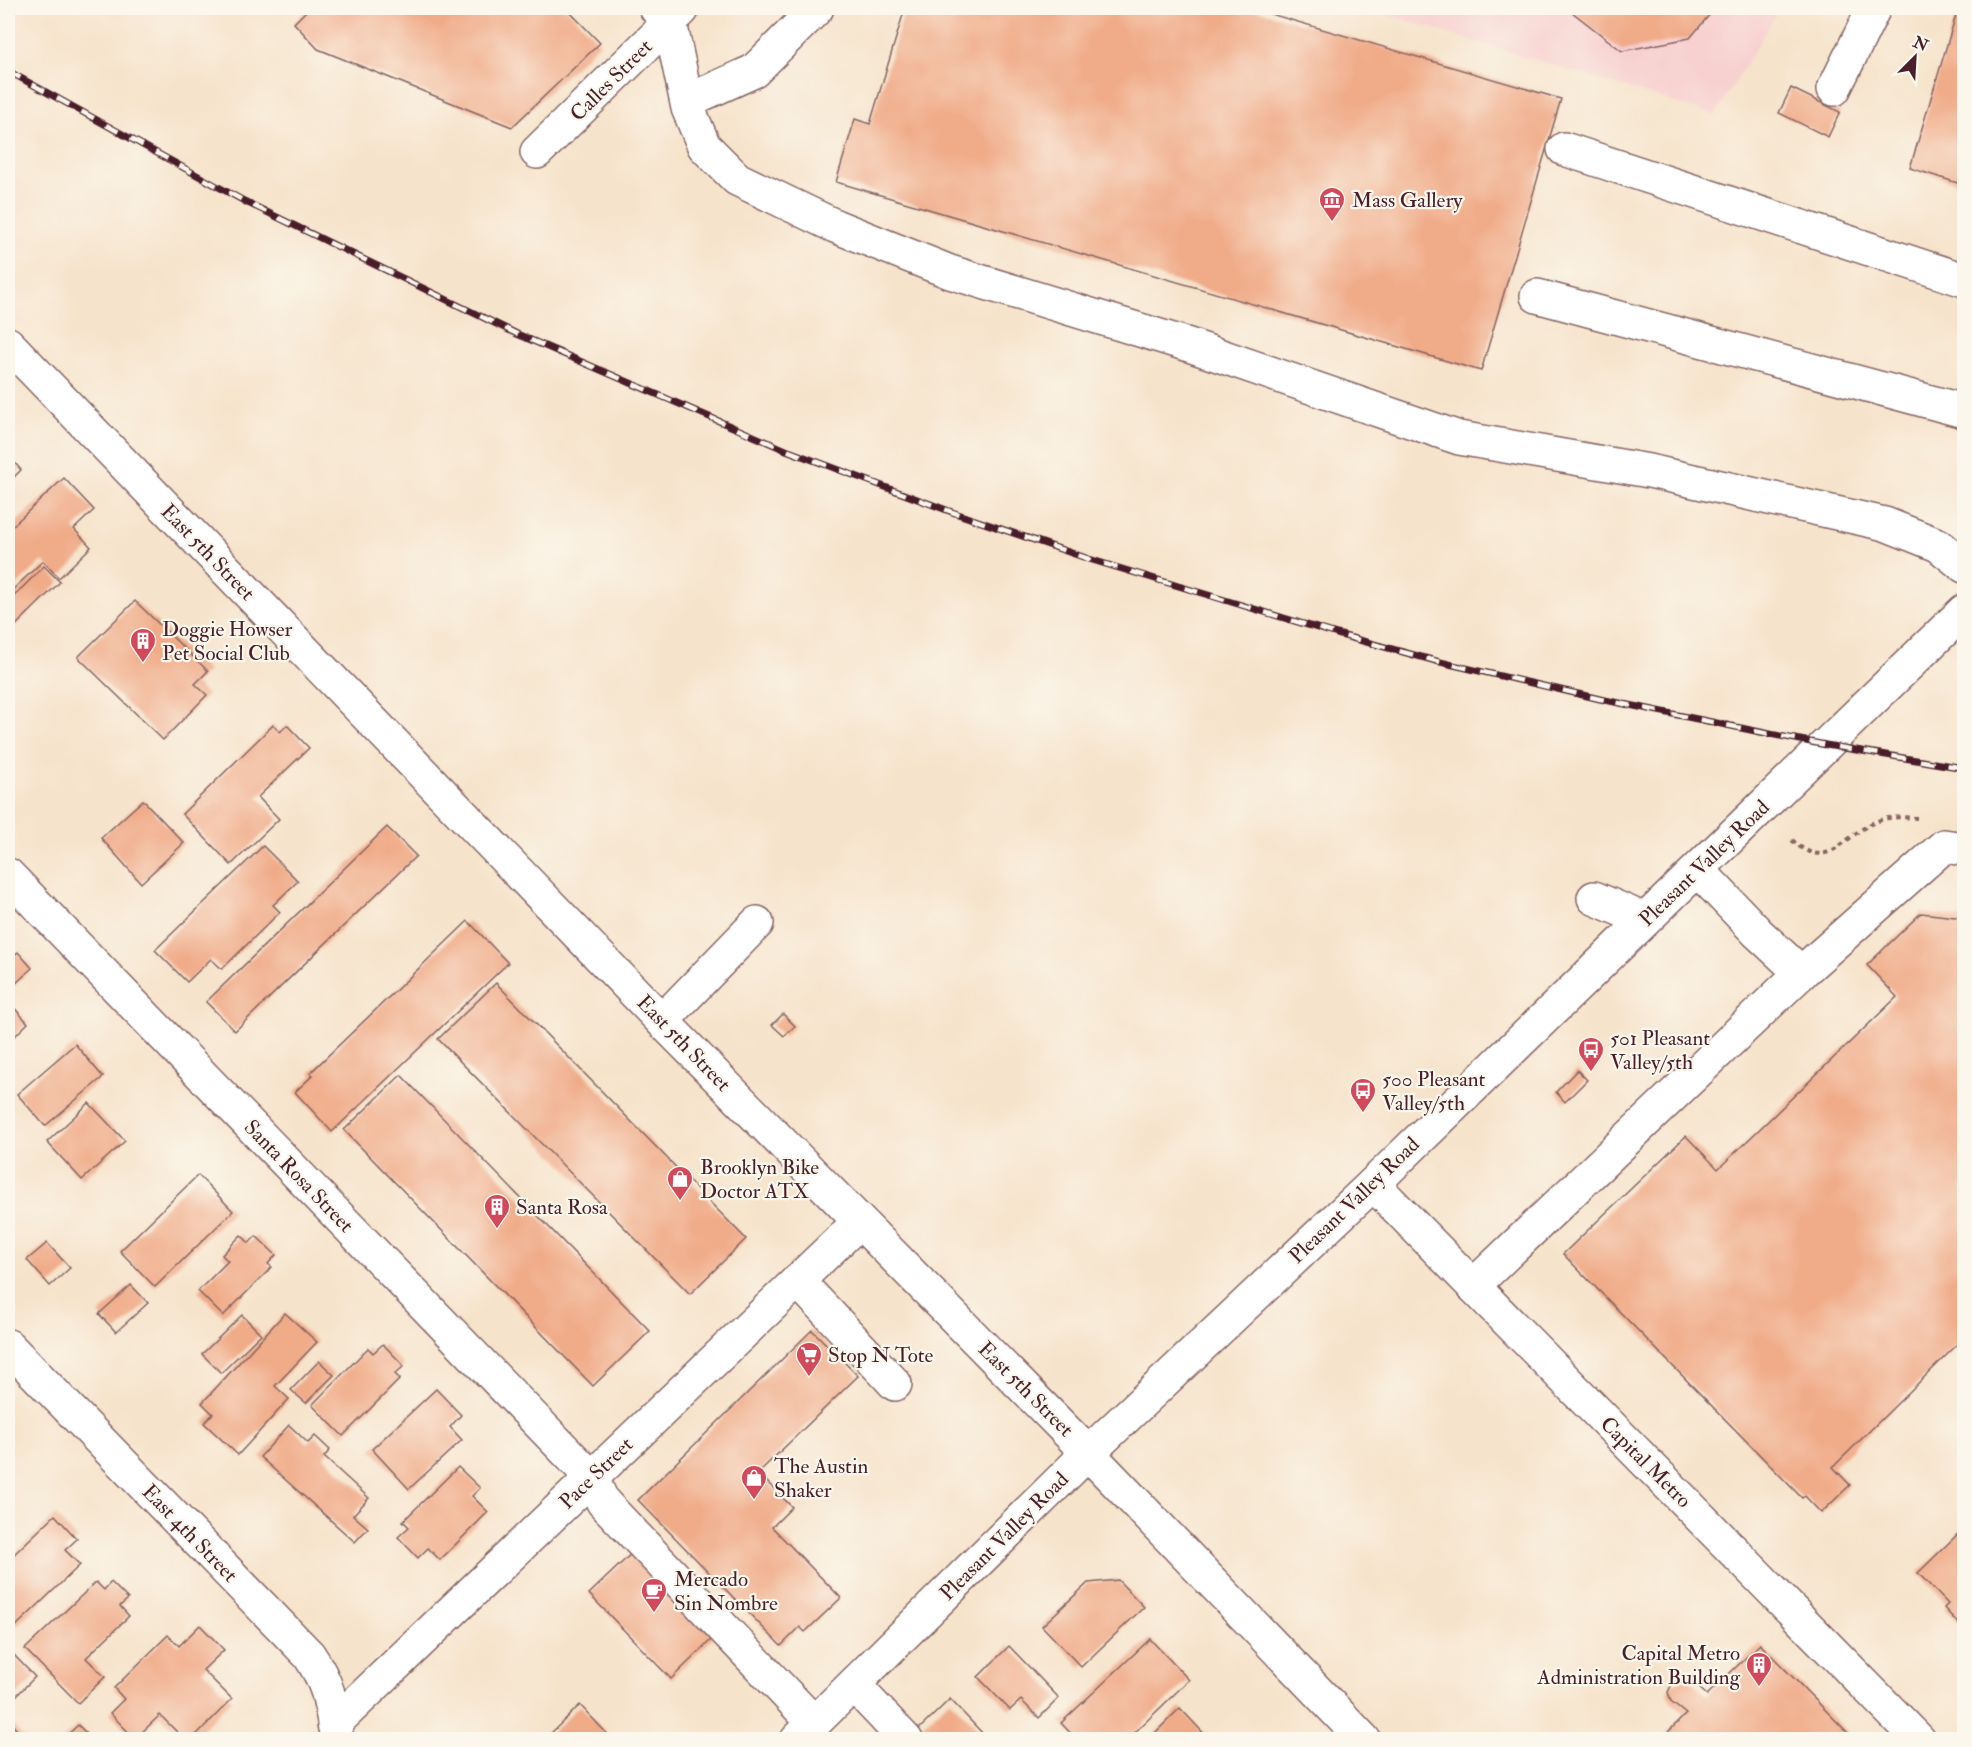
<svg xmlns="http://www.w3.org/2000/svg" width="1972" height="1747" font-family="'IM FELL Double Pica',serif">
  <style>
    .built { fill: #f7d0cf }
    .building { fill: #f0ab88 }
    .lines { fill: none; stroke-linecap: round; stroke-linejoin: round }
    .minor-casing { stroke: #866463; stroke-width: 36 }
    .major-casing { stroke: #866463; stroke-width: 36 }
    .path { stroke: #866463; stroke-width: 4; stroke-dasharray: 4.5 4.5; stroke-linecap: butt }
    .minor { stroke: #fff; stroke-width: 33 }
    .major { stroke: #fff; stroke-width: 33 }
    .rail-casing { stroke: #4a1f2b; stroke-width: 7 }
    .rail { stroke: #fbf7ec; stroke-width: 4.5; stroke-dasharray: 14; stroke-linecap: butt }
    .labels { text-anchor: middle; stroke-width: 4.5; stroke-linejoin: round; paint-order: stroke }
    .street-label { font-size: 21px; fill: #4a1f2b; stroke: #fbf7ec }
    .poi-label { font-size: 21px; fill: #4a1f2b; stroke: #fbf7ec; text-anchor: start }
  </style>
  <rect width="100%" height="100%" fill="#fbf7ec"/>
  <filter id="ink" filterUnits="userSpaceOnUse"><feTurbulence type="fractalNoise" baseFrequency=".0167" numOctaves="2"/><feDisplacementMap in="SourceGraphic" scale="12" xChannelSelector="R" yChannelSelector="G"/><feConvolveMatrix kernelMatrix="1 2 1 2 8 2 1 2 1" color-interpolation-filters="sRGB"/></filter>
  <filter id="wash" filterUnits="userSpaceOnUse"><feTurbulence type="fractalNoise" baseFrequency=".008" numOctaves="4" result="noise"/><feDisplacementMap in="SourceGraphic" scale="24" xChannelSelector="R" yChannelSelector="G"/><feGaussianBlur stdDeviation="1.35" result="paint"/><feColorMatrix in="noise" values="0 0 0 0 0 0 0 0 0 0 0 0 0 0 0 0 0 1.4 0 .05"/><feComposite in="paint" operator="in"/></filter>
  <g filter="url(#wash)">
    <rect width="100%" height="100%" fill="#f6e3cb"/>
    <!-- built -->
    <path class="built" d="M1366,8h414l-65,107z"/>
    <g id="blocks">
      <!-- building -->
      <g class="building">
        <path d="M309,8h257l34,35 -88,84 -194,-78 -24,-26z"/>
        <path d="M905,8h345l311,91 -80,272 -645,-189 19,-63 15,5z"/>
        <path d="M1567,8h148l-25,30 -68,13z"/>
        <path d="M1958,8h6v177l-54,-17z"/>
        <path d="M1791,88l49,24 -12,25 -49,-24z"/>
        <path d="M8,455l13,15 -13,13z"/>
        <path d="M64,478l30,32 -20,19 17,18 -32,31 -16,-17 -35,33v-64z"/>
        <path d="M44,566l16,16 -51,50 -1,-30z"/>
        <path d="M135,601l73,70 -13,13 12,11 -44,45 -85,-83z"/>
        <path d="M273,725l7,7 7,-7 22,23 -51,49 21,22 -48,46 -49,-51z"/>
        <path d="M143,800l41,43 -43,40 -40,-45z"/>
        <path d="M387,827l29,29 -181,175 -29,-29z"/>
        <path d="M263,846l35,35 -25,24 7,7 -58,57 -11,-10 -24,23 -32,-32z"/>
        <path d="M1921,913l43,5v420l-131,129 17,18 -29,28 -16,-17 -3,2 -239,-244 123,-118 32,33 179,-172 -30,-32z"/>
        <path d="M468,921l40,42 -176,169 -37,-40 18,-17 -3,-2z"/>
        <path d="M8,952l4,5 6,-5 14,16 -23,22 -1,-2z"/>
        <path d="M496,983l250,256 -56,55 -252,-255z"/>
        <path d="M8,1001l20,22 -13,13 -7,-8z"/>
        <path d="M783,1014l12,12 -11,10 -12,-11z"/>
        <path d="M75,1044l28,33 -58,49 -28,-32z"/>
        <path d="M1577,1070l10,10 -22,22 -9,-10z"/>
        <path d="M401,1075l249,256 -57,55 -249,-256z"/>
        <path d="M89,1103l36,38 -43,39 -35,-38z"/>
        <path d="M198,1175l35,36 -78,76 -35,-36z"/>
        <path d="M241,1235l8,8 7,-7 20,19 -8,9 4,3 -49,49 -25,-25 30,-30 -6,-6z"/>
        <path d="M47,1243l23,25 -20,18 -23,-26z"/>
        <path d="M131,1285l17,18 -32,29 -17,-18z"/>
        <path d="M285,1313l32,29 -42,44 14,13 -51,56 -34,-32 9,-9 -11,-11z"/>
        <path d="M242,1315l19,19 -40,39 -19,-19z"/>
        <path d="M812,1330l46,46 -100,97 34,34 -20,20 69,71 -36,34 -5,-5 -19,19 -143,-146z"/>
        <path d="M383,1344l21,22 -9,8 5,5 -57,57 -31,-31 56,-57 5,5z"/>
        <path d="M319,1361l15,14 -28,28 -15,-13z"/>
        <path d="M436,1389l25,26 -11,12 12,13 -53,49 -37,-40z"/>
        <path d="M289,1425l19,18 7,-7 15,14 -6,7 45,41 -16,17 15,13 -13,14 -95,-85z"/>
        <path d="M458,1467l22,21 -8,8 16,16 -48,48 -12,-12 -10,10 -20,-21 11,-10 -6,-6z"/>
        <path d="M55,1515l22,24 -12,11 15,15 -66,63 -6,-7v-61z"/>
        <path d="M1964,1528v102l-20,-22 4,-4 -30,-31z"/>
        <path d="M634,1551l81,85 -44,43 -82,-85z"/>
        <path d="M1118,1580l26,27 -63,60 -39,-41 46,-43z"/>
        <path d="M96,1582l8,8 7,-8 17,17 -8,7 9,10 -43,42 19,19 -27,26 -53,-54z"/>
        <path d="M200,1625l24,25 -21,20 29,29 -41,41h-6l-25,-25 -25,24 -25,-26 14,-14 -10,-11 54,-53 11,11z"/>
        <path d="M1150,1639l39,41 -62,60h-50l-16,-17z"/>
        <path d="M1760,1644l95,96h-195l26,-26 -15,-12 -3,-10 4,-8 8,-5 10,1 17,15z"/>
        <path d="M1009,1646l50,52 -20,20 -18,-18 -11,10 -32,-33z"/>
        <path d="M14,1655l21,22 -20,20 -7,-8v-27z"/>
        <path d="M950,1699l34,36 -6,5h-53l-8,-9z"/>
        <path d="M580,1705l33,35h-59l-5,-5z"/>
        <path d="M1180,1708l30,32h-62z"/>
        <path d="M11,1723l9,11 6,6h-18v-14z"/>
        <path d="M78,1725l15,15h-31z"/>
      </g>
    </g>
  </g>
  <g filter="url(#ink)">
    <use href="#blocks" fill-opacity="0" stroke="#866463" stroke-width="1.5"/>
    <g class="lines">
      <defs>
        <g id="minor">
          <path d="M656,8l14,14 18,86 16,38 33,33 98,47 115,46 239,73 270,93 190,33 236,53 53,21 26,21"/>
          <path d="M1834,89l40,-81"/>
          <path d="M687,101l67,-30 63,-63"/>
          <path d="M1564,149l400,131"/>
          <path d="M537,152l145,-142"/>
          <path d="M1537,296l427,115"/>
          <path d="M8,344l654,677 426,432 276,287"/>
          <path d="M1698,870l60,63 43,40 143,-127 20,3"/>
          <path d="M8,875l583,602 12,25 211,221"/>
          <path d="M1594,898l51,22"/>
          <path d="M662,1021l95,-98"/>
          <path d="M1373,1184l546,556"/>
          <path d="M798,1281l97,103"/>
          <path d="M1473,1286l328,-313"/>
          <path d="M8,1346l301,309c21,31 22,49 28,85"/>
          <path d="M854,1685l52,55"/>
          <path d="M334,1724l525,-502"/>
        </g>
        <path id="major" d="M797,1740l291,-287 285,-269 591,-573"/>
      </defs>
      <!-- minor casing -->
      <use href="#minor" class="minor-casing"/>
      <!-- major casing -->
      <use href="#major" class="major-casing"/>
      <!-- path -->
      <path class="path" d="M1792,840c36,34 50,-4 83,-18 13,-6 28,-5 42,-4"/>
      <!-- minor -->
      <use href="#minor" class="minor"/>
      <!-- major -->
      <use href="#major" class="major"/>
      <defs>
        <path id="rail" d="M8,71l236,130 273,133 269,116 166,62 137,47 248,75 99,27 164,38 170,35 56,11 138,23"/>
      </defs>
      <!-- rail casing -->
      <use href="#rail" class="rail-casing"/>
      <!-- rail -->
      <use href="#rail" class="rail"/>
    </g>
  </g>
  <!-- icons -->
  <defs>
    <symbol id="museum-pin" viewBox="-11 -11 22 30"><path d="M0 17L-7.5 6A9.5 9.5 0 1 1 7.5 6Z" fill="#d1495b" stroke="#fbf7ec"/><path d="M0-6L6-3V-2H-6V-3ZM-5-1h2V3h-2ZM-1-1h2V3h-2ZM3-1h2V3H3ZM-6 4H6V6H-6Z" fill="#fff"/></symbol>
    <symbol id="building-pin" viewBox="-11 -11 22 30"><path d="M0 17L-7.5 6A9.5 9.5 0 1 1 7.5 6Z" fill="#d1495b" stroke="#fbf7ec"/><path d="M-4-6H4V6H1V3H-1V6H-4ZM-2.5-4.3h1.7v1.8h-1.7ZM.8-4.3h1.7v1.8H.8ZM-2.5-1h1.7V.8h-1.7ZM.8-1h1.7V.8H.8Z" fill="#fff"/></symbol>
    <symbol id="bus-pin" viewBox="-11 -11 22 30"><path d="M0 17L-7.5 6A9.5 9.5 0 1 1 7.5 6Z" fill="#d1495b" stroke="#fbf7ec"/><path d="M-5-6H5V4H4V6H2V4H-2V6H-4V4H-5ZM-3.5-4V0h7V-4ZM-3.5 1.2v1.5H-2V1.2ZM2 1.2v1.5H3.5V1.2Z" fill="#fff"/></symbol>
    <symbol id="shop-pin" viewBox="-11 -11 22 30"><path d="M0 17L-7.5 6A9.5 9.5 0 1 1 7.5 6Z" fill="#d1495b" stroke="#fbf7ec"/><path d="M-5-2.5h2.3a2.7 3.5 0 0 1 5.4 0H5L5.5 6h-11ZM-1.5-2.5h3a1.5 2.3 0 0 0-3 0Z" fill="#fff"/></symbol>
    <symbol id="supermarket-pin" viewBox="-11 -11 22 30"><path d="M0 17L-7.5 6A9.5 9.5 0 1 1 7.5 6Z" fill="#d1495b" stroke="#fbf7ec"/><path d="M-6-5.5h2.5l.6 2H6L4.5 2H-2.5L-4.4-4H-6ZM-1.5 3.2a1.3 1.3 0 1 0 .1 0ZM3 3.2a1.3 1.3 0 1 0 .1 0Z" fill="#fff"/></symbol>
    <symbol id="cafe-pin" viewBox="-11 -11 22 30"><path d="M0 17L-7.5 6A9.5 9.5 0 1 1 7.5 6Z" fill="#d1495b" stroke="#fbf7ec"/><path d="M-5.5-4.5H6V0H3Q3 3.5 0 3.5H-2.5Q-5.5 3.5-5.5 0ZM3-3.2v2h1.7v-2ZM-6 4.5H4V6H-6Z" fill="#fff"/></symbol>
  </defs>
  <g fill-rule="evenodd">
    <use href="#museum-pin" x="1317" y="185" width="30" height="40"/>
    <use href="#building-pin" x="128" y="626" width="30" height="40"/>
    <use href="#bus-pin" x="1576" y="1035" width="30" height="40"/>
    <use href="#bus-pin" x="1348" y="1076" width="30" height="40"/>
    <use href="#shop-pin" x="665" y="1164" width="30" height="40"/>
    <use href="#building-pin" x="482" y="1192" width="30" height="40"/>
    <use href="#supermarket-pin" x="794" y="1340" width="30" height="40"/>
    <use href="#shop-pin" x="739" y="1463" width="30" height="40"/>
    <use href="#cafe-pin" x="639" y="1576" width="30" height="40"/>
    <use href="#building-pin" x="1744" y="1650" width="30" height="40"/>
  </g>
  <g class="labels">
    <!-- street labels -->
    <g class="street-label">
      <text transform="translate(611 80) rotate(-45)" y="7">Calles Street</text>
      <text transform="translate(208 552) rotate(46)" y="7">East 5th Street</text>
      <text transform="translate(1704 863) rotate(-44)" y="7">Pleasant Valley Road</text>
      <text transform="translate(684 1043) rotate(46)" y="7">East 5th Street</text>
      <text transform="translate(299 1176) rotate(46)" y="7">Santa Rosa Street</text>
      <text transform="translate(1354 1200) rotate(-44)" y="7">Pleasant Valley Road</text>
      <text transform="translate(1026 1389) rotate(45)" y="7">East 5th Street</text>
      <text transform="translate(1646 1462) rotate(45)" y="7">Capital Metro</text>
      <text transform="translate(596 1473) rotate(-44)" y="7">Pace Street</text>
      <text transform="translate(190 1533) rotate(46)" y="7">East 4th Street</text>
      <text transform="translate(1004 1536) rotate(-45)" y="7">Pleasant Valley Road</text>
    </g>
    <!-- poi labels -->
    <g class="poi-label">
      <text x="1352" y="207">Mass Gallery</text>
      <text x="162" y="636">Doggie Howser<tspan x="162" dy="24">Pet Social Club</tspan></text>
      <text x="1610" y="1045">501 Pleasant<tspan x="1610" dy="24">Valley/5th</tspan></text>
      <text x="1382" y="1086">500 Pleasant<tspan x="1382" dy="24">Valley/5th</tspan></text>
      <text x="700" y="1174">Brooklyn Bike<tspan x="700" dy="24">Doctor ATX</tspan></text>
      <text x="516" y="1214">Santa Rosa</text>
      <text x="828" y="1362">Stop N Tote</text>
      <text x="774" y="1473">The Austin<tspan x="774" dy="24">Shaker</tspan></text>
      <text x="674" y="1586">Mercado<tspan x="674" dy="24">Sin Nombre</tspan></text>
      <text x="1740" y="1660" text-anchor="end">Capital Metro<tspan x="1740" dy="24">Administration Building</tspan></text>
    </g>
  </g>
  <!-- margin -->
  <rect width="1972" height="1747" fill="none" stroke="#fbf7ec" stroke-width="30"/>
  <!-- north arrow -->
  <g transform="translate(1915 57) rotate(24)" stroke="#fbf7ec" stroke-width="4.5" paint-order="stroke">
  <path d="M0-4.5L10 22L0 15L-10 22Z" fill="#4a1f2b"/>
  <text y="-9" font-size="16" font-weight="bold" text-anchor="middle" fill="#4a1f2b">N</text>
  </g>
</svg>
